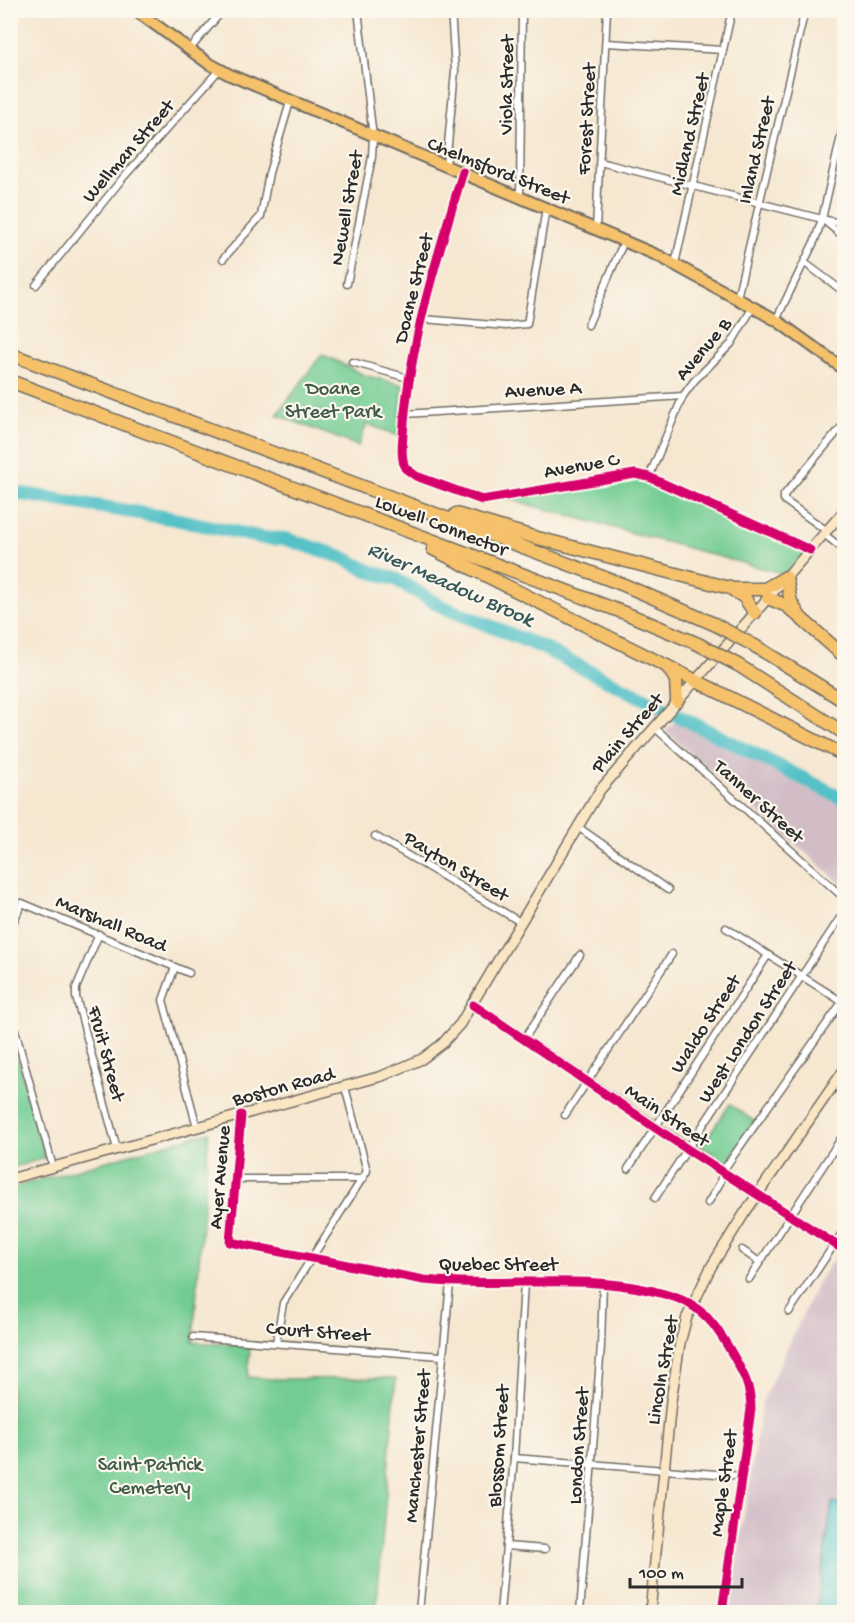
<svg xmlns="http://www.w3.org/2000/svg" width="855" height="1623" font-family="'Gochi Hand',sans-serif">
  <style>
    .industrial { fill: #d2bdc7 }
    .green { fill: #72cc93; stroke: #4e7c5f; stroke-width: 1.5 }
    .water { fill: #52c1c7; stroke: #3e7679; stroke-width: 1.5 }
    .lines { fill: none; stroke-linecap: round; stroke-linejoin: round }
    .river { stroke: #52c1c7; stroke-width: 14 }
    .street-casing { stroke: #726d65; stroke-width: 9 }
    .secondary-casing { stroke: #726d65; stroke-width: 12 }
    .primary-casing { stroke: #726d65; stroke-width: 14 }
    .highway-casing { stroke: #726d65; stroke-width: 15 }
    .street { stroke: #fff; stroke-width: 6 }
    .secondary { stroke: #fbe6c4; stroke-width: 9 }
    .primary { stroke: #f5c16b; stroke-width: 10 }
    .highway { stroke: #f5c16b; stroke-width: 12 }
    .secondary-bridge-casing { stroke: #726d65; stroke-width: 12; stroke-linecap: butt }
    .highway-bridge-casing { stroke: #726d65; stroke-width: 15; stroke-linecap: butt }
    .secondary-bridge { stroke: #fbe6c4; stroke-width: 9 }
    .highway-bridge { stroke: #f5c16b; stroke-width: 12 }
    .cycleway-casing { stroke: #fbf7ec; stroke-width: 13 }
    .cycleway { stroke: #d6006c; stroke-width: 9 }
    .labels { text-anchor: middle; stroke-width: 4.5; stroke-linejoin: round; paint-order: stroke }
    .street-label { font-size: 20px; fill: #2b2b2b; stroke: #fbf7ec }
    .park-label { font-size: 20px; fill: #405b4a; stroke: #fbf7ec }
    .water-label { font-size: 21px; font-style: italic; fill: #37585a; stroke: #fbf7ec }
  </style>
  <rect width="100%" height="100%" fill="#fbf7ec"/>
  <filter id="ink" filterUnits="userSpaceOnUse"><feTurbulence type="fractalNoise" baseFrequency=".0167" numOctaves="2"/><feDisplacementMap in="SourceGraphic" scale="12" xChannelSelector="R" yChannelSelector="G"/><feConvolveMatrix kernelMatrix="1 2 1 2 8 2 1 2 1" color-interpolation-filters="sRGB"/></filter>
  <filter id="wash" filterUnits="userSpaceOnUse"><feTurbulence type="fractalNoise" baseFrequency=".008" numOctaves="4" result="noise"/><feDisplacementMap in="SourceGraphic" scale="24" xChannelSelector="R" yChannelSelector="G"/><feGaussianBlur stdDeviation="1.35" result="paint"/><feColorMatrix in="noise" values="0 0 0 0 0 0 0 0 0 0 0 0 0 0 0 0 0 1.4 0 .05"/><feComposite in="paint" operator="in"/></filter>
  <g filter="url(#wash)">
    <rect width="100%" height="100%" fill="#f6e7d1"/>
    <!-- industrial -->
    <g class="industrial">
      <path d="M676,721l168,84v81l-179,-155z"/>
      <path d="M844,1244v368h-115l33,-210 57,-122z"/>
    </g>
    <!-- green -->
    <g class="green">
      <path d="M322,354l42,21 39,10 -4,51 -32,-12 -9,22 -81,-31z"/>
      <path d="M635,474l175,76 -27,24 -282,-77z"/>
      <path d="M11,1032l34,126 -34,10h-1z"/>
      <path d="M730,1104l25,18 -28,41 -26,-17z"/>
      <path d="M209,1132l-16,210 57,4 -2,31 24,2 124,-1 -20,234h-365v-424z"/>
    </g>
    <!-- water -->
    <path class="water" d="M832,1502l12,3v107h-28z"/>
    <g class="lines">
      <!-- river -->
      <path class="river" d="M10,492l160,26 93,20 23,1 56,18 27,14 26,8 48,28 96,39 305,153"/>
    </g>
  </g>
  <g filter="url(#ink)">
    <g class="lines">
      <defs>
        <g id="street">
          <path d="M606,43l117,7"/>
          <path d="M189,50l34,-40"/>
          <path d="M600,162l222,57 22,18"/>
          <path d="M446,165l9,-94 -4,-61"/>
          <path d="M463,172c-25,82 -52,166 -59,251 -1,15 -4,31 1,45l11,8 66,24 153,-26 14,3 161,73"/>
          <path d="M520,197l2,-187"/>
          <path d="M822,219l22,-96"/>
          <path d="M596,229l11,-219"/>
          <path d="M223,259l38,-43 8,-43 21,-71"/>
          <path d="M805,263l39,29"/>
          <path d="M675,264l57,-254"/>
          <path d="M347,284l25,-127 1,-20 -15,-127"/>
          <path d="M36,285l86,-106 97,-109"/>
          <path d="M737,298l68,-288"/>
          <path d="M423,319l83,7 21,-2 19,-116"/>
          <path d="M776,320l39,-80 7,-21 22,5"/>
          <path d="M588,325l36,-84"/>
          <path d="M352,362l56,16"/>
          <path d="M405,414l278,-18"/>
          <path d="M649,477l34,-81 11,-15 37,-37 22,-37"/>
          <path d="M827,531l-43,-31v-5l60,-71"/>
          <path d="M824,534l20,16"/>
          <path d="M654,727l190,171"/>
          <path d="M578,827l90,63"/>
          <path d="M375,836l147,87"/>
          <path d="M726,928l118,75"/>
          <path d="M10,929l12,-26 167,70"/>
          <path d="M99,934l-23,54v9l41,152"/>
          <path d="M175,967l-12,33 34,127"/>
          <path d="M10,1012l43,155"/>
          <path d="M524,1039l56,-84"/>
          <path d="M241,1115l-11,127 194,38c77,8 154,-7 229,11 12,3 25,6 35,12 20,11 31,28 42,47 12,21 21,35 21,59l-29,203"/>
          <path d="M565,1115l107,-161"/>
          <path d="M628,1169l140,-214"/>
          <path d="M236,1179h127"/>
          <path d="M758,1195l86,55"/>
          <path d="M655,1198l189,-286"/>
          <path d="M708,1203l12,-20 2,-11 120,-170"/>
          <path d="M742,1250l16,11"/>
          <path d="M749,1279l95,-145"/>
          <path d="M789,1312l55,-82"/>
          <path d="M193,1337l248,19"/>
          <path d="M276,1343l7,-40 84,-132 -22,-84"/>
          <path d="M514,1458l227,18"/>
          <path d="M506,1546l39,3"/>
          <path d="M419,1612l31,-329"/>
          <path d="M500,1612l14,-154 10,-176"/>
          <path d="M580,1612l21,-266 2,-63"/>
        </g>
        <g id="secondary">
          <path d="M473,1005l285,190"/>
          <path d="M10,1179l372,-103 40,-17 20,-15 18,-20 140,-234 244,-279"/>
          <path d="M711,1267l33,-53 100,-144"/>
          <path d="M650,1612l21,-211 9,-58 7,-26"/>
        </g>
        <path id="primary" d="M135,10l73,53 22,12 429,181 117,64 68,49"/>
        <g id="highway">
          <path d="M10,354l614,231 90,39"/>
          <path d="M10,381l620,234 68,29"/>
          <path d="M456,514l74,22 200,52 14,9 11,16"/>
          <path d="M433,549l411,206"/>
          <path d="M734,589h31l21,-12 5,25 9,15"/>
          <path d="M768,598l19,8 57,50"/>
          <path d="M755,646l89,55"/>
          <path d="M738,665l106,68"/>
          <path d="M667,666l9,14 1,21"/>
        </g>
      </defs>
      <!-- street casing -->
      <use href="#street" class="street-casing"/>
      <!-- secondary casing -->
      <use href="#secondary" class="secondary-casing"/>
      <!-- primary casing -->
      <use href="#primary" class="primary-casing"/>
      <!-- highway casing -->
      <use href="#highway" class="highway-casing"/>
      <!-- street -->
      <use href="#street" class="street"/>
      <!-- secondary -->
      <use href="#secondary" class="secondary"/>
      <!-- primary -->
      <use href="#primary" class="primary"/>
      <!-- highway -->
      <use href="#highway" class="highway"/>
      <defs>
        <path id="secondary-bridge" d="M687,1317l24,-50"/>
        <g id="highway-bridge">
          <path d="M714,624l41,22"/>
          <path d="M698,644l40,21"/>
        </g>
      </defs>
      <!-- secondary-bridge casing -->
      <use href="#secondary-bridge" class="secondary-bridge-casing"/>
      <!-- highway-bridge casing -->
      <use href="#highway-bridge" class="highway-bridge-casing"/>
      <!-- secondary-bridge -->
      <use href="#secondary-bridge" class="secondary-bridge"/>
      <!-- highway-bridge -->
      <use href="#highway-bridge" class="highway-bridge"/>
      <defs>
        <g id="cycleway">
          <path d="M463,172c-25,82 -52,166 -59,251 -1,15 -4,31 1,45l11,8 66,24 153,-26 14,3 161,73"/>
          <path d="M473,1005l214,144 157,101"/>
          <path d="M241,1115l-11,127 194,38c77,8 154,-7 229,11 12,3 25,6 35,12 20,11 31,28 42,47 12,21 21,35 21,59l-29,203"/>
        </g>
      </defs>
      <!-- cycleway casing -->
      <use href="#cycleway" class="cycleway-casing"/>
      <!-- cycleway -->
      <use href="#cycleway" class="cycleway"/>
    </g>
  </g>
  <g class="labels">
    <!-- street labels -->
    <g class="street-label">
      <text transform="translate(505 85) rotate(-89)" y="7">Viola Street</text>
      <text transform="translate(585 119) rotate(-87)" y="7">Forest Street</text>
      <text transform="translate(688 134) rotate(-77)" y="7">Midland Street</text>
      <text transform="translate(127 150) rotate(-49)" y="7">Wellman Street</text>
      <text transform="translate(755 150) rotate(-77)" y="7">Inland Street</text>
      <text transform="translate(499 169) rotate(22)" y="7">Chelmsford Street</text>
      <text transform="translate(345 208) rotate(-80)" y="7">Newell Street</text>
      <text transform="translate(412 288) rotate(-76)" y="7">Doane Street</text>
      <text transform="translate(702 348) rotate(-50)" y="7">Avenue B</text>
      <text transform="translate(543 388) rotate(-3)" y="7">Avenue A</text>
      <text transform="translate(581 464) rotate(-10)" y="7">Avenue C</text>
      <text transform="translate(442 524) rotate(21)" y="7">Lowell Connector</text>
      <text transform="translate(626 732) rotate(-49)" y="7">Plain Street</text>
      <text transform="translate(760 800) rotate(42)" y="7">Tanner Street</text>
      <text transform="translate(457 865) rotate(31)" y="7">Payton Street</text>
      <text transform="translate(112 922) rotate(23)" y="7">Marshall Road</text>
      <text transform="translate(704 1023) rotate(-57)" y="7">Waldo Street</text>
      <text transform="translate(746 1031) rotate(-57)" y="7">West London Street</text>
      <text transform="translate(108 1053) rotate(75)" y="7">Fruit Street</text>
      <text transform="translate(283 1085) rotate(-15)" y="7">Boston Road</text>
      <text transform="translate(668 1114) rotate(34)" y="7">Main Street</text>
      <text transform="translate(218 1177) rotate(-85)" y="7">Ayer Avenue</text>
      <text x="498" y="1270">Quebec Street</text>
      <text transform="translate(318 1330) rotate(4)" y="7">Court Street</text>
      <text transform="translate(661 1370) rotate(-80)" y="7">Lincoln Street</text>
      <text transform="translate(416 1446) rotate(-85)" y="7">Manchester Street</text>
      <text transform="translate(497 1446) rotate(-86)" y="7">Blossom Street</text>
      <text transform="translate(577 1446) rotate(-86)" y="7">London Street</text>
      <text transform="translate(722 1483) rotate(-82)" y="7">Maple Street</text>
    </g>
    <!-- park labels -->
    <g class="park-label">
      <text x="333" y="394">Doane<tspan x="333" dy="23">Street Park</tspan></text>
      <text x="150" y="1470">Saint Patrick<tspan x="150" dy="23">Cemetery</tspan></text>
    </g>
    <!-- water labels -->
    <g class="water-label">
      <text transform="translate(451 583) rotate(24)" y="7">River Meadow Brook</text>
    </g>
  </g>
  <!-- margin -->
  <rect width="855" height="1623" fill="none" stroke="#fbf7ec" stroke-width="36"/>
  <!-- scale -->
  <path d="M630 1578v9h112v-9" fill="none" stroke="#2b2b2b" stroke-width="3"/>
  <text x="639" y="1578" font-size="18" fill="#2b2b2b" stroke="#fbf7ec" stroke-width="4.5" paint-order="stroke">100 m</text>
</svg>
